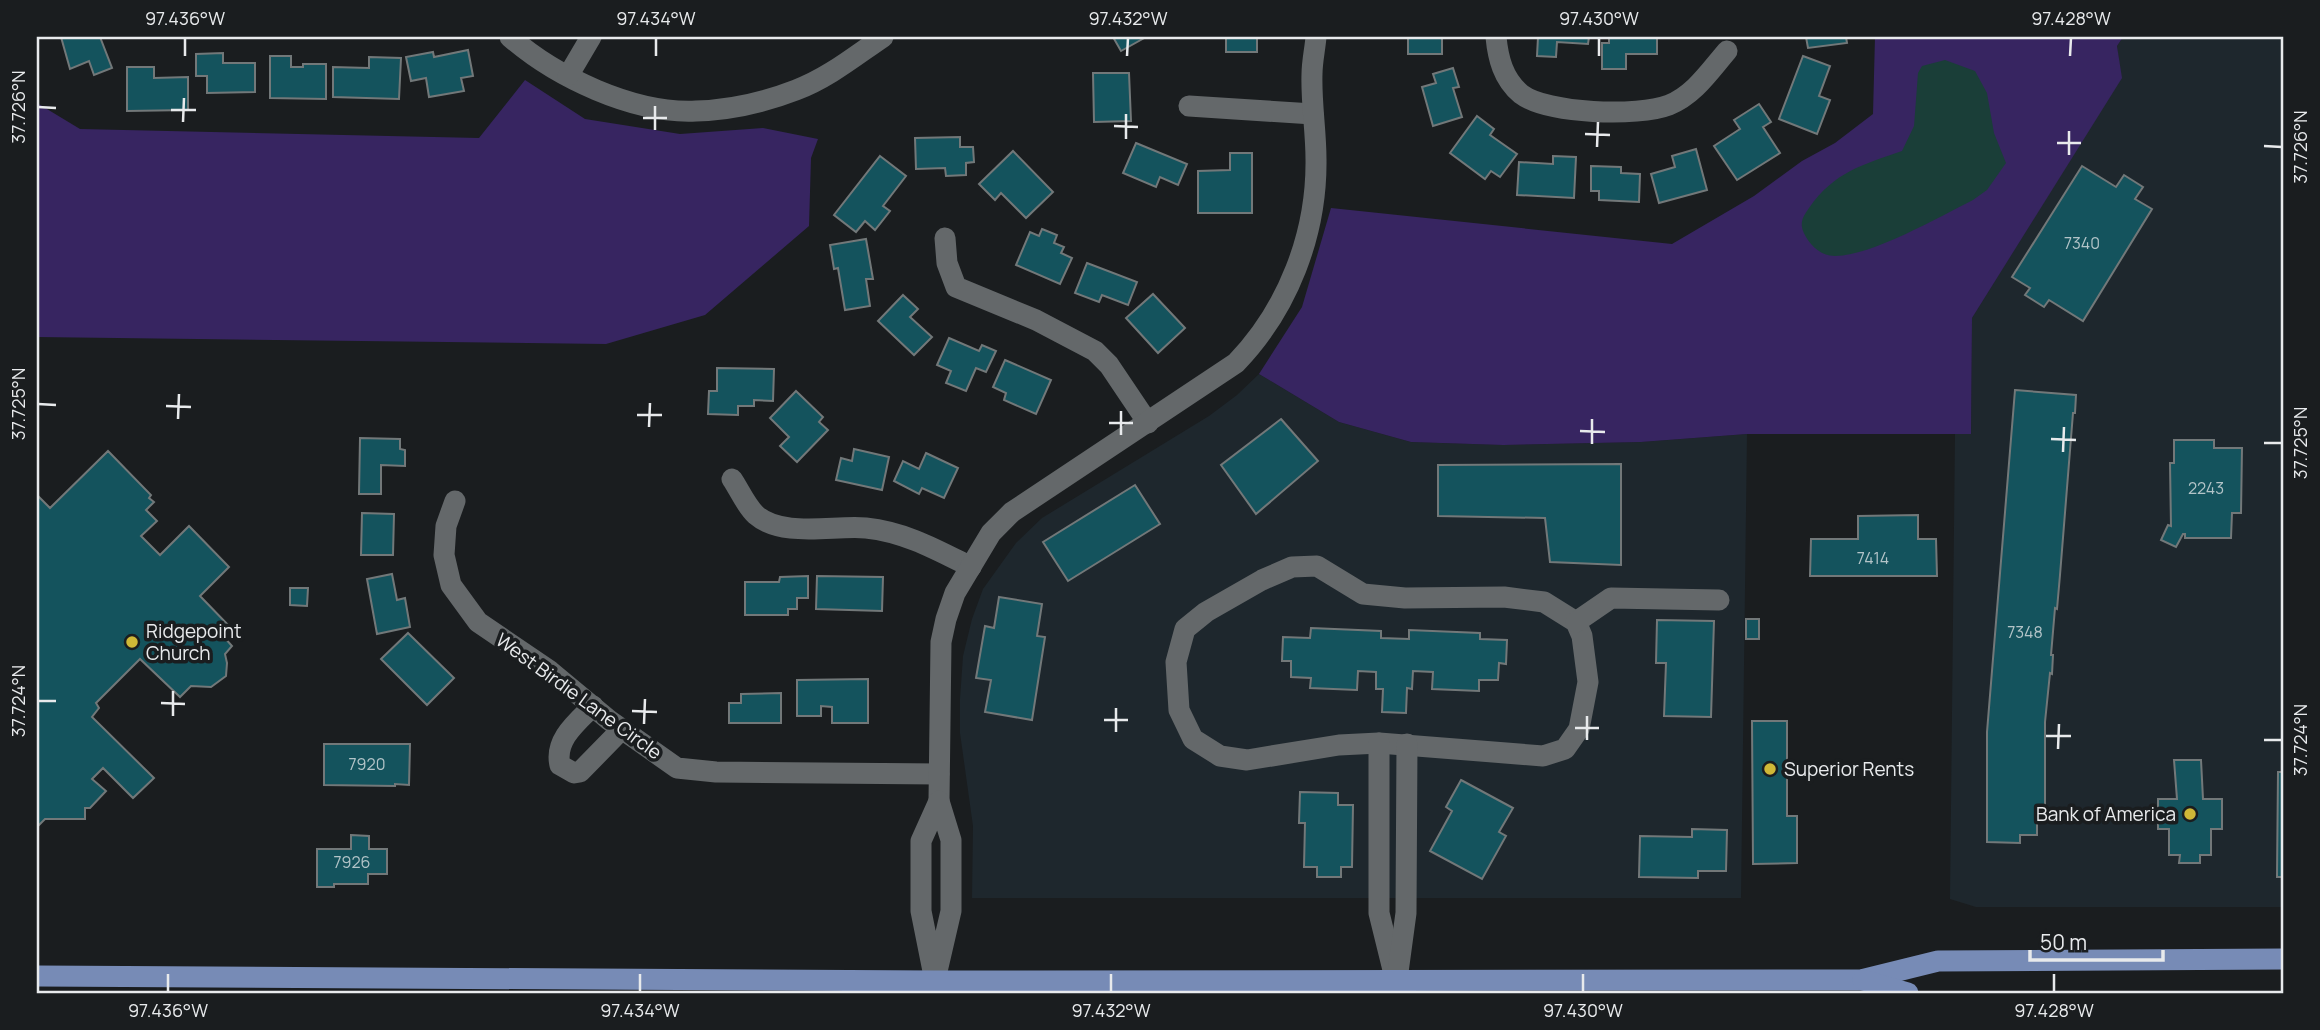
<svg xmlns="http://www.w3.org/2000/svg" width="2320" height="1030" font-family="Manrope,sans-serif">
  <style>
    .built { fill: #1e272d }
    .green { fill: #372561 }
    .water { fill: #1a3e38 }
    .building { fill: #14535d; stroke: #727879; stroke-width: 2 }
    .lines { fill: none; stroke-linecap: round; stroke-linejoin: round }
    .minor { stroke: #64686a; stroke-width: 21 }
    .major { stroke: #778bb6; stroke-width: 21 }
    .ticks { fill: none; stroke: #e8eaec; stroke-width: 2.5 }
    .poi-dot { fill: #cfb837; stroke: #1a1d1f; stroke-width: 2.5 }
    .labels { text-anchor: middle; stroke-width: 7; stroke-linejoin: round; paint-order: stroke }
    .number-label { font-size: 16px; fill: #b3c4c8 }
    .poi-label { font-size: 19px; fill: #e8eaec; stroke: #1a1d1f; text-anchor: start }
    .street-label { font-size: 19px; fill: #e8eaec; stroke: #1a1d1f }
    .neatline { fill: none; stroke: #e8eaec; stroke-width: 2.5 }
    .ticks-label { font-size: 18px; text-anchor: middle; fill: #e8eaec }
  </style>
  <rect width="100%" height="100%" fill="#1a1d1f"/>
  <!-- built -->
  <g class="built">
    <path d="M2123,37h160v870h-307l-26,-8 5,-465h16l1,-116 149,-240 -4,-32z"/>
    <path d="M1259,374l80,48 72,20 92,3 138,-3 106,-8 -6,464h-769l1,-72 -13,-93v-34l3,-43 9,-37 11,-30 33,-46 26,-25 167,-102 28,-21z"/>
  </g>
  <!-- green -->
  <g class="green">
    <path d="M1875,37h248l-6,9 5,32 -150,240 -1,116h-224l-106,8 -138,3 -92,-3 -72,-20 -80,-48 43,-67 29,-99 341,36 82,-48 48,-35 33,-18 38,-29z"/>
    <path d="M525,80l60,39 95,15 83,-6 55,11 -7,19 -2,68 -104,89 -99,29 -569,-7v-234l43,26 399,9z"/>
  </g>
  <!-- water -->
  <path class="water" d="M1945,60l30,11 12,22 7,40 12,30 -19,27 -14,10c-34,17 -102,56 -138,56 -13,0 -23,-9 -29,-19 -7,-12 -5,-18 3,-29 25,-36 53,-43 93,-57l12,-25 4,-53 4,-7z"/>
  <!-- building -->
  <g class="building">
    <path d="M61,37h39l12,31 -18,7 -5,-14 -19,8z"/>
    <path d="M1113,37h33l-25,14z"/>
    <path d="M1192,37h65v15h-31v-14z"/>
    <rect x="1408" y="37" width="34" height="17"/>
    <path d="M1538,37h51l-1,7 -31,-2 -1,15 -19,-1z"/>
    <path d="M1609,37h48v17h-31v15h-24v-26h7z"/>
    <path d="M1806,37h40l1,6 -39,5z"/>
    <path d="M468,50l5,26 -12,2 3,13 -35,6 -3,-19 -15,3 -5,-24 27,-5 1,5z"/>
    <path d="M223,53v10h32v29l-48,1v-17h-11v-22z"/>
    <path d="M270,56h21v11h12v-3h23v35l-56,-1z"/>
    <path d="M1803,56l27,10 -11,30 11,4 -13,34 -38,-15z"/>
    <path d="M369,57l32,1 -2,41 -66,-2v-30l36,1z"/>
    <path d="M127,67h27v11l34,-1v33l-61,1z"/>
    <path d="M1453,68l6,19 -6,1 9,29 -29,9 -11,-39 14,-4 -3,-9z"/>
    <path d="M1093,73h36l2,48 -37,1z"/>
    <path d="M1759,104l12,18 -8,5 17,26 -43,27 -23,-34 26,-17 -6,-9z"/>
    <path d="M1477,116l17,13 -4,6 27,19 -17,23 -9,-6 -6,8 -35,-26z"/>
    <path d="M960,137v10h13l1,15 -8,1v12l-20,1 -1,-8 -29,1 -1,-31z"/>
    <path d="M1136,143l51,21 -9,21 -18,-8 -4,10 -33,-14z"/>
    <path d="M1696,149l11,41 -48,13 -8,-29 24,-7 -3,-11z"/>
    <path d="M1013,151l40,41 -27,26 -25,-25 -6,7 -16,-16z"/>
    <path d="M1230,153h22v60h-54v-42l32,-1z"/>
    <path d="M880,156l26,20 -23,30 7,5 -15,19 -10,-9 -9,11 -22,-17z"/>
    <path d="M1553,156l23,1 -2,41 -57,-3 2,-33 34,2z"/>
    <path d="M1591,166l30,1v6l19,1 -1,28 -40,-2v-9h-8z"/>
    <path d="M2082,166l34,21 8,-12 19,12 -8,12 17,10 -69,112 -34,-21 -5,7 -19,-12 5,-7 -18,-11z"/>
    <path d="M1042,229l15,6 -3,8 10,4 -3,6 11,5 -12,26 -44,-19 14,-33 9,4z"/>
    <path d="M866,239l7,40h-7l4,27 -25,4 -7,-42 -4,1 -4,-24z"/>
    <path d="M1087,263l50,19 -9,23 -26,-10 -3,7 -24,-9z"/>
    <path d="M1153,294l32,34 -27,25 -32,-35z"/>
    <path d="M903,295l15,14 -8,8 22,20 -18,18 -36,-34z"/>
    <path d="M949,338l30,13 3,-6 14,6 -10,21 -10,-4 -10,23 -20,-8 5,-12 -14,-6z"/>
    <path d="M1005,360l46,20 -15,34 -32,-14 2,-7 -13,-6z"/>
    <path d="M717,368l57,1 -1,32 -19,-1v6h-16v9l-30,-1 1,-23h8z"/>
    <path d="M2015,390l61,5 -1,18h-2l-13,162 -3,34 -2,-1 -4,47h2l-1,19 -2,-1 -5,49v97h-8v16h-17v8l-33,-1v-110z"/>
    <path d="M796,391l27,26 -4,5 9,8 -31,32 -17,-16 9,-9 -19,-19z"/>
    <path d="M1281,419l37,42 -62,53 -35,-49z"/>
    <path d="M360,438l40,1v10l5,1v16l-24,-1v29h-22z"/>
    <path d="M2174,440h40v8h28l-1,65h-9l-1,25h-46v-4h-2l-7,13 -15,-7 7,-15 3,1 -1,-63h4z"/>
    <path d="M854,449l35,8 -7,33 -46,-10 5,-22 11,3z"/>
    <path d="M108,451l43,44 -2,3 5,4 -8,8 11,11 -16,15 19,19 29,-29 40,41 -29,29 32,33 -8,8 8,9 -7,8 2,9 -1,13 -15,11 -20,-1 -11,11 -40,-38 -44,44 3,5 -7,9 62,61 -21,20 -30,-30 -11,11 14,12 -16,17h-5v11h-40l-8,8v-332l13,13z"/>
    <path d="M926,453l32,15 -14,30 -22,-10 -3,6 -25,-13 9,-20 16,8z"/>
    <path d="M1621,464v101l-71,-3 -5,-44 -107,-2v-51z"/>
    <path d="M1135,485l25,39 -92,57 -25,-39z"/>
    <path d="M362,513l32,1 -1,41h-32z"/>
    <path d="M1918,515v24h18l1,37h-127l1,-37h47v-23z"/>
    <path d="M392,574l5,26 8,-2 5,29 -33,7 -10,-55z"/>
    <path d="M808,576v22h-11v11h-9v6h-43v-33h34l1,-5z"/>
    <path d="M817,576l66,1 -1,34 -66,-2z"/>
    <path d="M290,588h18l-1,18 -17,-1z"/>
    <path d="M999,597l43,7 -5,32 8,1 -13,83 -47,-8 6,-32 -15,-2 9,-52 9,2z"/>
    <rect x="1746" y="619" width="13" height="20"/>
    <path d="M1657,620l57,1 -3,96 -47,-1 2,-53h-10z"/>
    <path d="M1311,628l70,3v7l28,1v-9l71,3v6l27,1 -1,24 -7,-1 -1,17h-19v11l-47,-2 1,-17 -20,-1 -1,18 -5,-1 -1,25 -24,-1 1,-23h-7v-17l-18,-1 -1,19 -47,-2 1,-10 -20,-1v-16h-9l1,-24 27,1z"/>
    <path d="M408,633l46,45 -27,27 -46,-46z"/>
    <path d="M868,679v44h-36v-16l-11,-1v10h-24v-36z"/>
    <path d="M781,693v30h-52v-20h12v-9z"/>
    <path d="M1752,721h35v95h10v47l-44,1z"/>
    <path d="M324,744h86l-1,41 -14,-1v2l-71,-1z"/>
    <path d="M2174,760h27l2,39h19v30h-11v26h-11v8h-21l1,-8h-11v-26h-11v-30h19z"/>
    <path d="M2278,772h5v105h-6z"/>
    <path d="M1461,780l52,28 -14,24 7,4 -24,43 -52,-28 22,-40 -6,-4z"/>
    <path d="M1300,792l38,1v12h15l-1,62h-11v10h-24v-10h-13l1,-44h-6z"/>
    <path d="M1692,829l35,1 -1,41h-28v7l-59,-1 1,-41 52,1z"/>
    <path d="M351,835l18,1v13h18v25h-19v10h-34v3h-17v-38h34z"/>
  </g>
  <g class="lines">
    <!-- minor -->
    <g class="minor">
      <path d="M510,37c46,40 123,77 186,74 33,-1 69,-9 100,-21 32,-12 59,-34 87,-53"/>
      <path d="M1496,37c2,21 7,42 25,57 26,20 117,23 148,11 25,-10 40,-33 58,-54"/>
      <path d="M568,76l23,-39"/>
      <path d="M1189,106l124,8"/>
      <path d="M945,238l2,25 9,24 80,33 59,31 14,14 39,58"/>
      <path d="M732,479c7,10 14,27 24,36 26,23 78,10 110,13 39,4 71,22 105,39"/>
      <path d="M455,501l-9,25 -2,29 7,30 27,37 72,49 59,49 68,48 39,4 223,2"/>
      <path d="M1317,566l46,28 42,4 99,-1 40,5 32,20 6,14 6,46 -9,47 -14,20 -22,7 -164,-13 -40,2 -92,15 -27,-4 -27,-17 -14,-29 -3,-48 9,-33 21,-17 56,-32 30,-13z"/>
      <path d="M1576,622l35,-24 108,2"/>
      <path d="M593,706c-16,16 -39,34 -33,59l14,8 6,-1 42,-43"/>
      <path d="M1379,743v170l17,69"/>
      <path d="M939,801l2,-159 5,-23 9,-26 36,-60 21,-21 224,-149c52,-54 81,-129 80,-204 0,-28 -5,-57 -4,-85 0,-12 3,-25 4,-37"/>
      <path d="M1398,972l8,-59 1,-169"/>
      <path d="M932,993l19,-82v-71l-12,-39 -18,40v70l14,70 1,12"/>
    </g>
    <!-- major -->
    <g class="major">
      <path d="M37,976l898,5 926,-1 77,-19 345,-2"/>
      <path d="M1863,980l45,13"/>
    </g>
  </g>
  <!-- ticks -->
  <path class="ticks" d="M185,56v-18M656,56v-18M1127,56l1,-18M1599,56v-18M2070,56l1,-18M38,107l18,1M171,110h25M643,118h24M183,122l1,-24M1114,126l24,1M655,130v-24M1585,134l25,1M1126,139v-25M2057,143h24M2264,146l18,1M1597,147l1,-25M2069,155v-24M38,404l18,1M166,406l25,1M637,415h25M178,419l1,-25M1109,423h24M649,427l1,-24M1580,431l25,1M1121,435v-24M2051,439l25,1M2264,443h18M1592,444v-25M2063,452l1,-25M38,701h18M161,703l24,1M632,711l25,1M173,716v-25M1104,720h24M644,724l1,-25M1575,728h24M1116,732v-24M2046,736h25M1587,740v-24M2264,740h18M2058,749l1,-25M168,992v-18M640,992v-18M1111,992v-18M1583,992v-18M2054,992v-18"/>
  <!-- markers -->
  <g class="poi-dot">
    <circle cx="132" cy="642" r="7"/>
    <circle cx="1770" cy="769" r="7"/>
    <circle cx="2190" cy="814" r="7"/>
  </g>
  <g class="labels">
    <!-- number labels -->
    <g class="number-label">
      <text x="2082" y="249">7340</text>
      <text x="2206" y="494">2243</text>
      <text x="1873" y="564">7414</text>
      <text x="2025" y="638">7348</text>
      <text x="367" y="770">7920</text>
      <text x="352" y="868">7926</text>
    </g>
    <!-- poi labels -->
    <g class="poi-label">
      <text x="146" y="638">Ridgepoint<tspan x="146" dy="22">Church</tspan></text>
      <text x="1784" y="776">Superior Rents</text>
      <text x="2176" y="821" text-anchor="end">Bank of America</text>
    </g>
    <!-- street labels -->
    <g class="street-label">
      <text transform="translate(579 696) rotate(36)" y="7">West Birdie Lane Circle</text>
    </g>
  </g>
  <!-- border -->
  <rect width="2320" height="1030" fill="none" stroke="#1a1d1f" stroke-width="77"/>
  <!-- scale -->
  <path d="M2030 950v10h133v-10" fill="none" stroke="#e8eaec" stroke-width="3.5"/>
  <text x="2040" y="950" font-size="21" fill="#e8eaec" stroke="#1a1d1f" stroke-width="5" paint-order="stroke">50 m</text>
  <rect x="38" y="38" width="2244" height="954" class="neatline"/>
  <g class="ticks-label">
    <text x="185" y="25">97.436°W</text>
    <text x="656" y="25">97.434°W</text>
    <text x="1128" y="25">97.432°W</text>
    <text x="1599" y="25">97.430°W</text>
    <text x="2071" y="25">97.428°W</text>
    <text transform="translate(19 107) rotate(-90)" y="6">37.726°N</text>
    <text transform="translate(2301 147) rotate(-90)" y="6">37.726°N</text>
    <text transform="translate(19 404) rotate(-90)" y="6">37.725°N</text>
    <text transform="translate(2301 443) rotate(-90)" y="6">37.725°N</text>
    <text transform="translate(19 701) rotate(-90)" y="6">37.724°N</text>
    <text transform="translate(2301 740) rotate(-90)" y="6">37.724°N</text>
    <text x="168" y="1017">97.436°W</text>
    <text x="640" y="1017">97.434°W</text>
    <text x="1111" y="1017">97.432°W</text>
    <text x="1583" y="1017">97.430°W</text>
    <text x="2054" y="1017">97.428°W</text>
  </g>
</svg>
